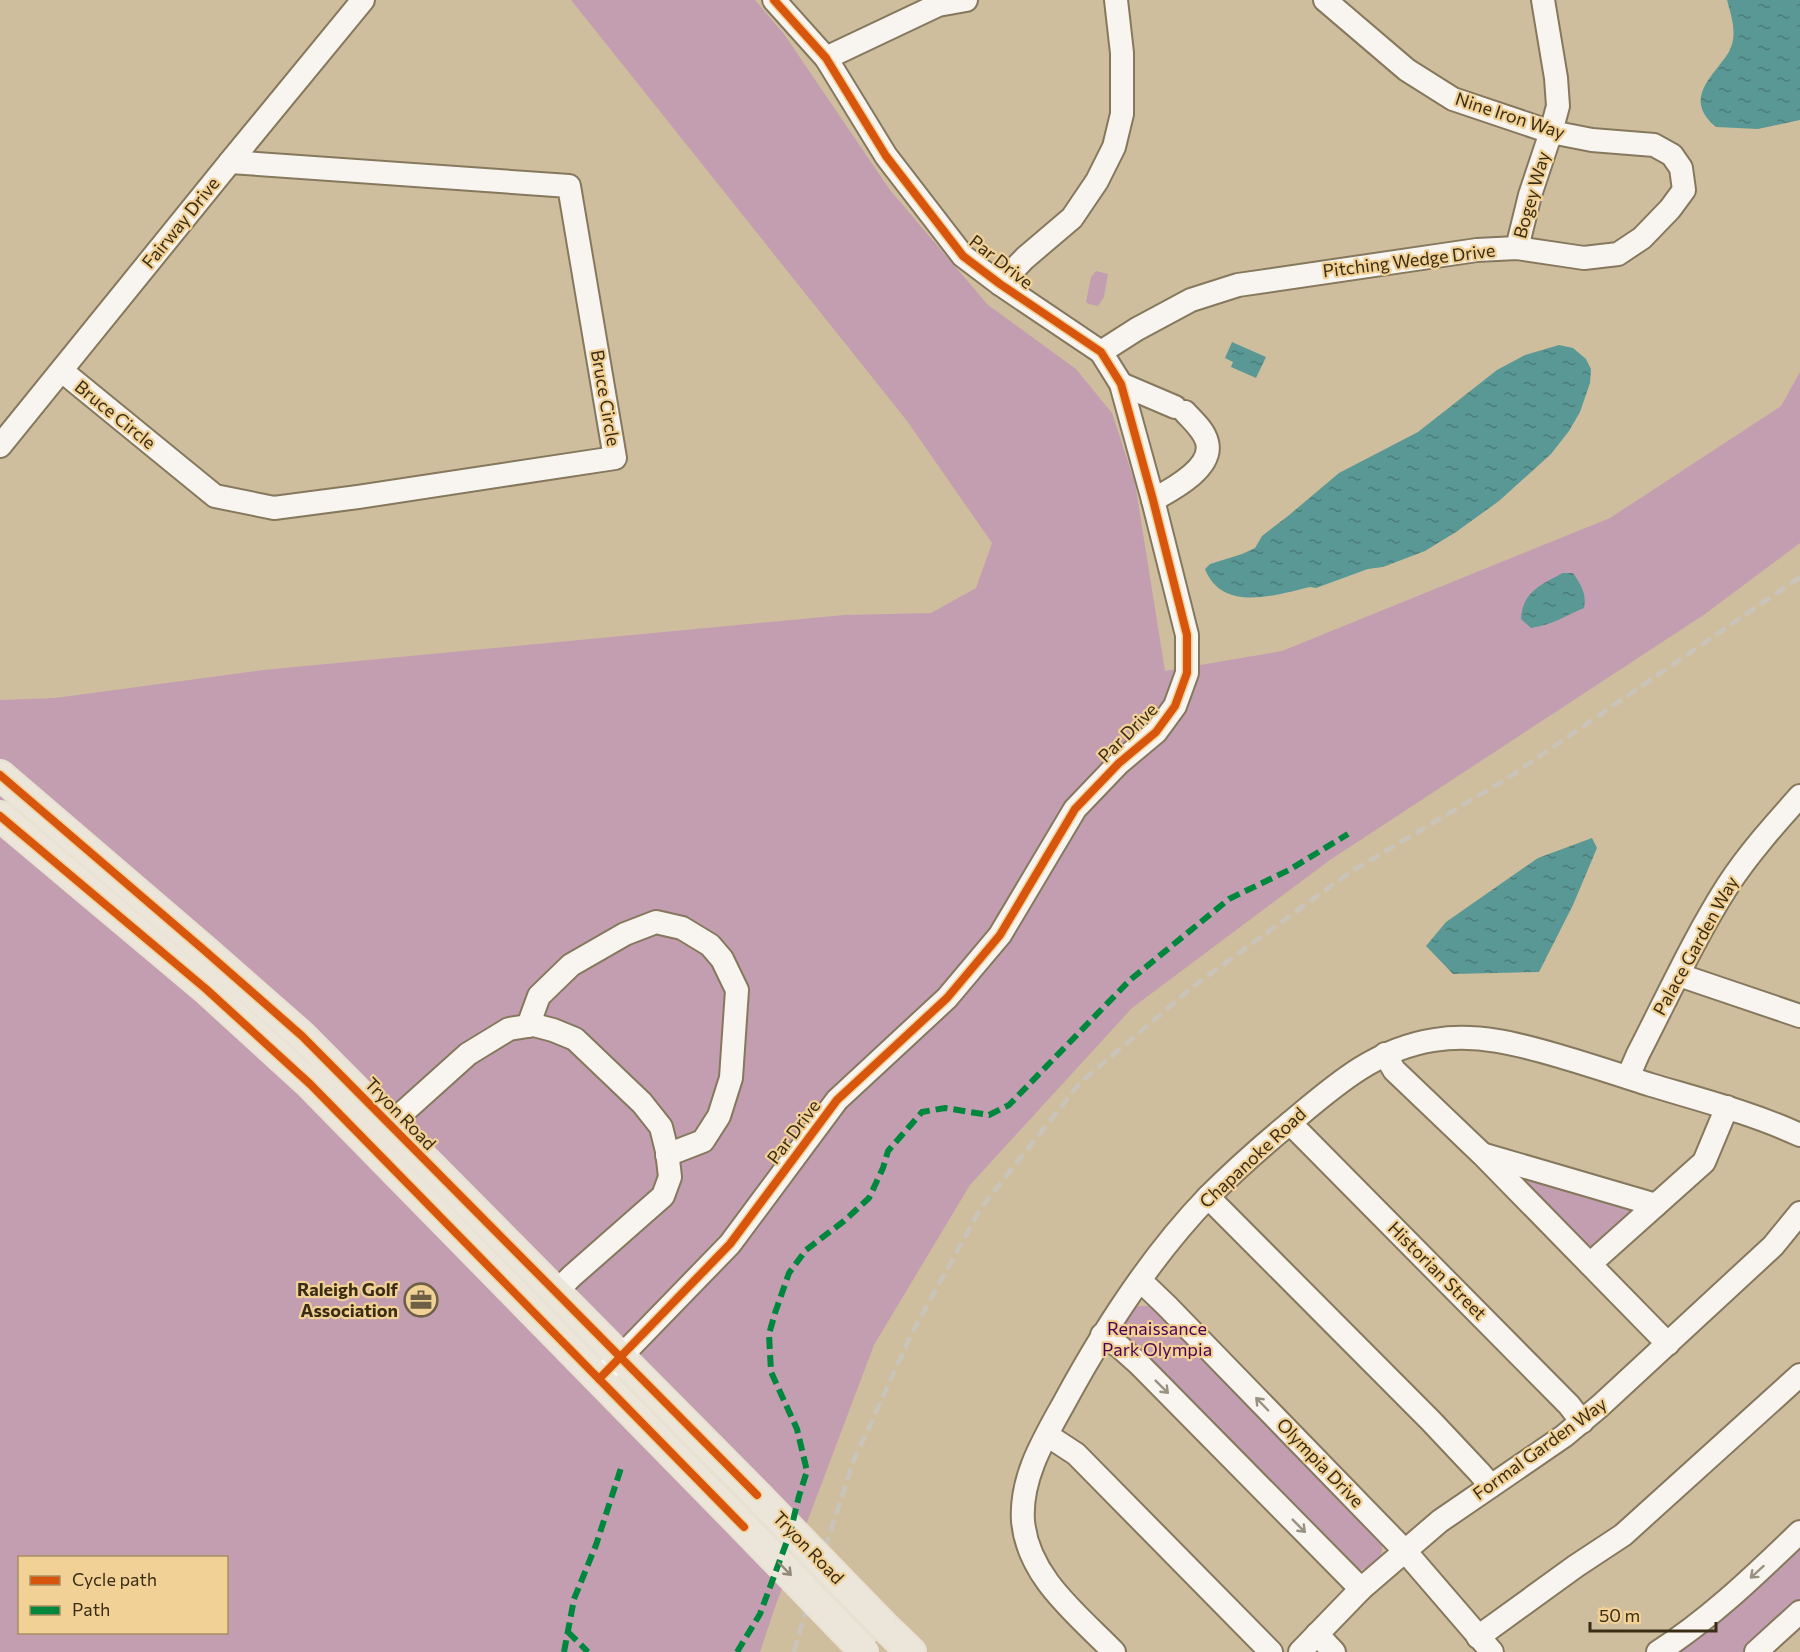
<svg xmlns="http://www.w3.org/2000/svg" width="1800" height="1652" font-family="Commissioner,sans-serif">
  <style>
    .green { fill: #c39eb1; fill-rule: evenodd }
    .water { fill: url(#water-ripples) }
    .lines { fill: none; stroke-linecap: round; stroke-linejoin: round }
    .minor-casing { stroke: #85785d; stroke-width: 26 }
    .major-casing { stroke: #e9e2d3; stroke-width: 32 }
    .minor { stroke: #f8f5f0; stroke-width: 22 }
    .major { stroke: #ebe5da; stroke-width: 28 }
    .rail { stroke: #c9c4ba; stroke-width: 4.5; stroke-dasharray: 12 6; stroke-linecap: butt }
    .major-bridge-casing { stroke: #e9e2d3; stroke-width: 32; stroke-linecap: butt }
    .major-bridge { stroke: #ebe5da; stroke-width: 28 }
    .quiet { stroke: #00873e; stroke-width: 6; stroke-dasharray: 12 6; stroke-linecap: butt }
    .cycleway-casing { stroke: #f2d196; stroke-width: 11 }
    .cycleway { stroke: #d7550d; stroke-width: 8 }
    .oneway { stroke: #999182 }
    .oneway2 { stroke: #928978 }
    .labels { text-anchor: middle; stroke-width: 4.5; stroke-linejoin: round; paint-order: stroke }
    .street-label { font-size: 18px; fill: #3a2d15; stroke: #f2d196 }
    .poi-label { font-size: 18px; font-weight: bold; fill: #3a2d15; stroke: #f2d196; text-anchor: end }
    .park-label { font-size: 18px; fill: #4b0155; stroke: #f2d196 }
  </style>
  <defs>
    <pattern id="water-ripples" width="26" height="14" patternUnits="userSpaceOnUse" patternTransform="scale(1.5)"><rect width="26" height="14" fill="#599894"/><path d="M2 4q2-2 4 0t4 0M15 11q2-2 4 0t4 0" fill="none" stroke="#4b7c78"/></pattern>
  </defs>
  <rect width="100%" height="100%" fill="#cfbe9e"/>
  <!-- green -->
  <g class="green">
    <path d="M571,0h184l29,34 106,156 98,115 88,64 36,44 23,70 30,188 117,-20 328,-133 171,-112 19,-34v171l-95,71 -375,246 -198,148 -162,177 -96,160 -99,262 -15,45h-760v-952l55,-2 208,-28 581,-55 87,-2 45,-25 16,-45 -85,-122zM20,1558h206v74h-206z"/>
    <path d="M1096,271l12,3 -4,23 -6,9 -9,-2 -3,-2 5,-25z"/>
    <path d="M1520,1176l117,34 -49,42 -69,-69z"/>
    <path d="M1138,1306h11l10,4 223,227c2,20 -3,25 -21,33l-15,-6 -220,-223 -4,-16 7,-12z"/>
    <path d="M1800,1542v60l-56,50h-74z"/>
  </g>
  <!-- water -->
  <g class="water">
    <path d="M1727,0h73v120l-42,9 -42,-2c-25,-21 -16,-38 2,-60 4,-6 11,-13 13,-20 6,-15 0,-32 -4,-47z"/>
    <path d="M1232,342l34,15 -10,21 -25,-11 2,-5 -8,-4z"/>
    <path d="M1559,345l14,3 13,11 5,10 -1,14 -10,29 -11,19 -18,23 -52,47 -43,31 -31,19 -42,16 -15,2 -52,19 -6,-1c-34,8 -88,26 -105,-18l5,-5 32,-10 13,-6 7,-12 26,-20 51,-43 79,-41 79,-62 28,-15z"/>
    <path d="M1563,573h10c8,12 14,21 11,35 -19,8 -32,17 -53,20l-10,-9c1,-27 21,-35 42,-46z"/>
    <path d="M1592,838l5,10 -24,57 -34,67 -86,2 -27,-28 20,-24 92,-64z"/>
  </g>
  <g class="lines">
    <defs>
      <g id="minor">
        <path d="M826,58l112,-53 28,-5"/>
        <path d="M1517,248l13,-53 21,-63 7,-26 -2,-28 -13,-78"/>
        <path d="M1000,284l25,-26 47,-40 25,-37 17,-34 8,-33v-61l-6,-53"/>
        <path d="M1101,352l36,-23 54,-29 47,-15 239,-35 40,-2 67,10 34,-4 24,-16 28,-29 14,-19 -3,-22 -9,-13 -18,-10 -62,-5 -41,-8 -98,-33 -46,-29 -82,-70"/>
        <path d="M62,371l153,125 59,12 84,-11 257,-39 -46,-272 -339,-24"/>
        <path d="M1121,384l54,23"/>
        <path d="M0,446l230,-284 133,-162"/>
        <path d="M1153,500c18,-10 61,-32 54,-58 -3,-12 -14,-21 -22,-30"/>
        <path d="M1679,975l121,41"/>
        <path d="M528,1026l11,-30 32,-31 54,-31 31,-12 26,6 28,17 12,14 15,31 -6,88 -12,38 -16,25 -36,14"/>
        <path d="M1385,1054l9,16 89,85 185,189"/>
        <path d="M1628,1077l10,-23c29,-56 56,-116 90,-169 21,-32 47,-61 72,-89"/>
        <path d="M1290,1123l279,282 13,17"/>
        <path d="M389,1125l79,-71 41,-25 25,-4 19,5 22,9 67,64 19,24 6,24 3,26 -7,19 -91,80 -16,16"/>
        <path d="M1485,1155l171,50"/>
        <path d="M1208,1197l223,224 48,51 12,14"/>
        <path d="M1590,1264l114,-102 23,-55"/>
        <path d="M1141,1281l26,25 238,245 87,101"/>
        <path d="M1102,1335l18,12 19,17 222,225"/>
        <path d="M599,1379l131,-135 107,-144 110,-102 53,-63 75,-126 44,-46 37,-31 19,-26 12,-33v-38l-34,-135 -32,-116 -20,-32 -101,-68 -37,-28 -77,-100 -60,-98 -52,-58"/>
        <path d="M1047,1435l29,19 195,198"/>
        <path d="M1317,1634l17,18"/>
        <path d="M1478,1637l98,-71 47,-31 177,-160"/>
        <path d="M1114,1652c-37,-38 -86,-75 -91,-131 -3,-43 21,-82 41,-118 40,-74 87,-147 145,-207 26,-26 53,-50 81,-73 44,-37 85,-74 144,-83 43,-7 84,4 125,16 31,9 61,19 92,29 50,15 101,28 149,50"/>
        <path d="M1300,1652l61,-63 79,-68 124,-85 36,-30 173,-160 27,-33"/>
        <path d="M1658,1652c52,-33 97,-77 142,-120"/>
        <path d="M1756,1652l44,-40"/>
      </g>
      <g id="major">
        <path d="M0,775l204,175 98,86 455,459"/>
        <path d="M0,816l206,173 104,95 434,443"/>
        <path d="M882,1624l29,28"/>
      </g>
    </defs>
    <!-- minor casing -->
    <use href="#minor" class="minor-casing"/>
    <!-- major casing -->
    <use href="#major" class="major-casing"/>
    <!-- minor -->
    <use href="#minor" class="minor"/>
    <!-- major -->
    <use href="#major" class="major"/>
    <!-- rail -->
    <path class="rail" d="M794,1652l23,-78 36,-112 59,-129 69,-125 98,-124 116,-99 154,-112 159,-95 292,-201"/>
    <defs>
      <g id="major-bridge">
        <path d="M757,1495l125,129"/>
        <path d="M744,1527l121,125"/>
      </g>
    </defs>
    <!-- major-bridge casing -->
    <use href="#major-bridge" class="major-bridge-casing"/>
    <!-- major-bridge -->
    <use href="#major-bridge" class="major-bridge"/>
    <!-- quiet -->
    <g class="quiet">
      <path d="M568,1632l20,20"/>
      <path d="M564,1652l10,-53 22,-54 26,-80"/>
      <path d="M737,1652l23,-38 30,-81 9,-37 8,-25 -10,-42 -26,-57 -2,-38 6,-21 14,-40 17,-23 38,-29 25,-23 14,-30 5,-17 34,-39 23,-4 44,7 20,-10 121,-125 99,-81 60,-29 59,-36"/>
    </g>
    <defs>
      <g id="cycleway">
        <path d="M0,775l204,175 98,86 455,459"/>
        <path d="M0,816l206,173 104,95 434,443"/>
        <path d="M599,1379l131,-135 107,-144 110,-102 53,-63 75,-126 44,-46 37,-31 19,-26 12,-33v-38l-34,-135 -32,-116 -20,-32 -101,-68 -37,-28 -77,-100 -60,-98 -52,-58"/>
      </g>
    </defs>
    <!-- cycleway casing -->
    <use href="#cycleway" class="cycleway-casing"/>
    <!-- cycleway -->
    <use href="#cycleway" class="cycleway"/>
  </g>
  <!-- one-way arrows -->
  <defs><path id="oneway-shaft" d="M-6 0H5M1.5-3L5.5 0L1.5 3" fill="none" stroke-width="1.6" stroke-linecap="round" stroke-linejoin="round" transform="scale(1.5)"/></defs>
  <g class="oneway">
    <use href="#oneway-shaft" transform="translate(1162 1387) rotate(45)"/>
    <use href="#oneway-shaft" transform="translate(1262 1404) rotate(-134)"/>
    <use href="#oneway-shaft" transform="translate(1299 1526) rotate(45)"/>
    <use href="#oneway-shaft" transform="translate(1757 1572) rotate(138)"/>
  </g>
  <use class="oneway2" href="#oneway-shaft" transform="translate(785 1569) rotate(46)"/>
  <!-- icons -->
  <defs>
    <symbol id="office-ring" viewBox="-11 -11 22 22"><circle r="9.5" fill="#f2d196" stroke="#6e6045" stroke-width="1.5"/><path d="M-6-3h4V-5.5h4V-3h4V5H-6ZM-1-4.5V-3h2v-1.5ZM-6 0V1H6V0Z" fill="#6e6045"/></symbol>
  </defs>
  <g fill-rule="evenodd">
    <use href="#office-ring" x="402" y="1281" width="38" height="38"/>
  </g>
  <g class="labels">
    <!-- street labels -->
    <g class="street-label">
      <text transform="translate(1510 116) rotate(18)" y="6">Nine Iron Way</text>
      <text transform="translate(1532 195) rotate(-74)" y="6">Bogey Way</text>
      <text transform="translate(181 223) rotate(-51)" y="6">Fairway Drive</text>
      <text transform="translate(1409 261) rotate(-7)" y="6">Pitching Wedge Drive</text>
      <text transform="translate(1001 262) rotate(38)" y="6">Par Drive</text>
      <text transform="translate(605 398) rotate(80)" y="6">Bruce Circle</text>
      <text transform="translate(115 415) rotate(39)" y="6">Bruce Circle</text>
      <text transform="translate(1128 733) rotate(-45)" y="6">Par Drive</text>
      <text transform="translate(1696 946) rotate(-61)" y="6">Palace Garden Way</text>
      <text transform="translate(400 1114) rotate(46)" y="6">Tryon Road</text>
      <text transform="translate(794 1132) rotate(-53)" y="6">Par Drive</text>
      <text transform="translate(1253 1158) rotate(-43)" y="6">Chapanoke Road</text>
      <text transform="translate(1437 1271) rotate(45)" y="6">Historian Street</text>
      <text transform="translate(1540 1449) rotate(-36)" y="6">Formal Garden Way</text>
      <text transform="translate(1320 1463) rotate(46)" y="6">Olympia Drive</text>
      <text transform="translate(808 1548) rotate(46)" y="6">Tryon Road</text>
    </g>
    <!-- poi labels -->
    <g class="poi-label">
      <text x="398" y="1296">Raleigh Golf<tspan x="398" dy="21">Association</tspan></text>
    </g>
    <!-- park labels -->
    <g class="park-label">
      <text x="1157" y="1335">Renaissance<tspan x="1157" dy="21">Park Olympia</tspan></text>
    </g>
  </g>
  <!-- legend -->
  <rect x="18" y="1556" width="210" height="78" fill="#f2d196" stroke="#a88f62" stroke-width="1.5"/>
  <rect x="30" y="1576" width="30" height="9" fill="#d7550d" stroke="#a88f62" stroke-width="1.5"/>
  <text x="72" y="1586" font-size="18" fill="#3a2d15">Cycle path</text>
  <rect x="30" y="1606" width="30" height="9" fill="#00873e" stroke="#a88f62" stroke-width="1.5"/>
  <text x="72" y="1616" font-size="18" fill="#3a2d15">Path</text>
  <!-- scale -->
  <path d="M1590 1622v9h126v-9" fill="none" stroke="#3a2d15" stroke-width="3"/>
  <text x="1599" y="1622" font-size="18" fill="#3a2d15" stroke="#f2d196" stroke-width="4.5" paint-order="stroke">50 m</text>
</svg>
